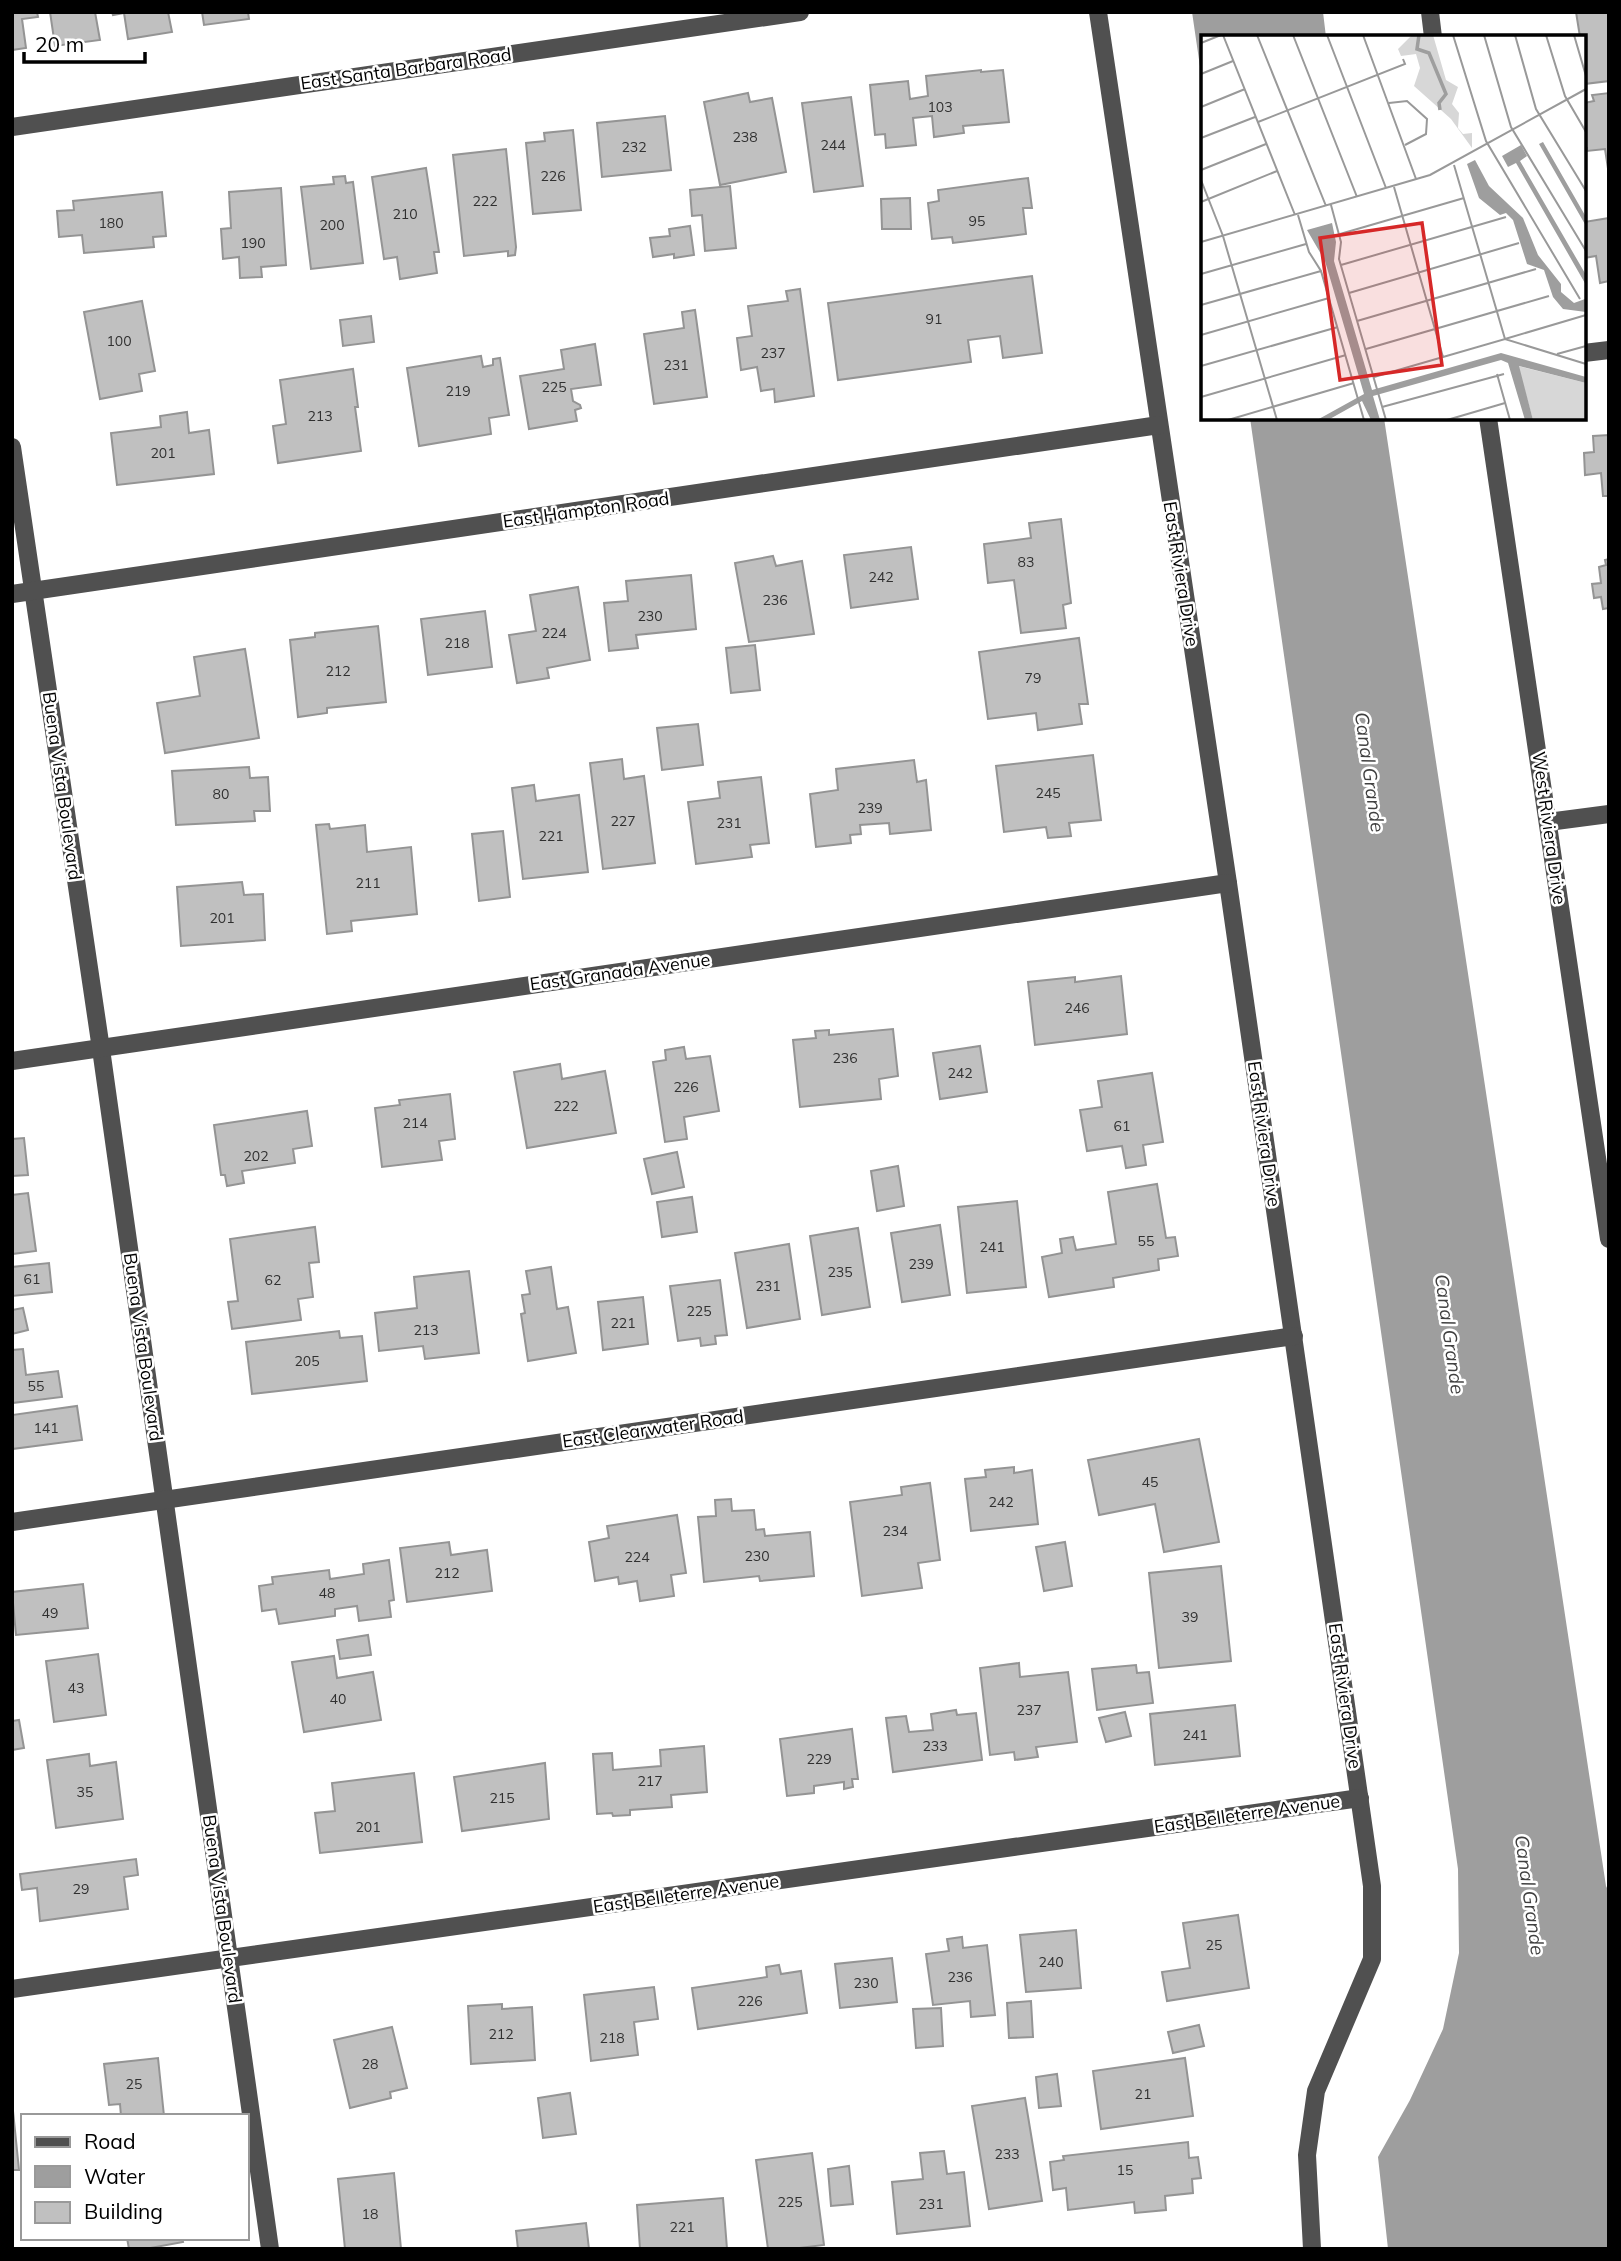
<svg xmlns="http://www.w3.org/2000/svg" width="1621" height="2261" font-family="Mulish,sans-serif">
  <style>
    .water { fill: #9e9e9e }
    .building { fill: #c0c0c0; stroke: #949494; stroke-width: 2 }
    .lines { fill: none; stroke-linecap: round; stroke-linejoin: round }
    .minor { stroke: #505050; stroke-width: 18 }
    .labels { text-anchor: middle; stroke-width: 5; stroke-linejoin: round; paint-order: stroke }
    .number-label { font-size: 14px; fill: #303030 }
    .street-label { font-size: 18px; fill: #000; stroke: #fff }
    .water-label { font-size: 19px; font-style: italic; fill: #3f3f3f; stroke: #fff }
    .inset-river { fill: none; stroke: #9e9e9e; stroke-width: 3.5 }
    .inset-road { fill: none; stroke: #999; stroke-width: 2 }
    .view { fill: #d62828; fill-opacity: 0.15; stroke: #d62828; stroke-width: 3.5 }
    .inset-edge { fill: none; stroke: #000; stroke-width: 3.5 }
  </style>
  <rect width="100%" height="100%" fill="#fff"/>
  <!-- water -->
  <g class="water">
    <path d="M1192,12h131l3,25h-123v50z"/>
    <path d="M1250,418h134l222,1468 3,6v357h-221l-10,-92 32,-57 33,-71 16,-76 -1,-84z"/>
  </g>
  <!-- building -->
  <g class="building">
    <path d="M12,12h25l1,5 -16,2 4,29 -14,2z"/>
    <path d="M50,12h45l5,28 -45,6z"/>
    <path d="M112,12h56l4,20 -44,7 -4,-26 -11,2z"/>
    <path d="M202,12h46l1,7 -45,6z"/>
    <path d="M1576,12h33v69l-25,3v-47h-4z"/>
    <path d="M981,70v2l22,-2 6,52 -46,4 1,7 -30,4 -2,-21 -19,2 3,27 -30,3 -1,-14 -10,1 -5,-50 38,-4 2,18 18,-3 -2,-20z"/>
    <path d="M748,93l2,9 22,-4 14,74 -66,13 -16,-83z"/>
    <path d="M1609,93v82l-4,-26 -18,2v-3h-3v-45l10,-2 -2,-6z"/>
    <path d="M851,97l12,89 -49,6 -12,-89z"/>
    <path d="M665,116l6,54 -69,7 -5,-54z"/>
    <path d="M573,130l8,80 -48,4 -7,-71 19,-2 -1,-8z"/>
    <path d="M506,149l10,98 -1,8 -7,1v-5l-44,5 -11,-101z"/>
    <path d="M426,168l13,84h-5l3,21 -37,6 -3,-22 -13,2 -12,-82z"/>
    <path d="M345,176l1,7 7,-1 10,81 -52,6 -10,-82 33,-3 -1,-7z"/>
    <path d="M1028,178l4,30h-9l3,26 -73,9 -1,-6 -20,2 -4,-36 11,-2 -1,-11z"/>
    <path d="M730,186l6,62 -31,3 -3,-36 -10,1 -2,-26z"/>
    <path d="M281,188l5,77 -25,2 1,10 -22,1 -1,-21 -16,2 -2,-30 10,-1 -2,-36z"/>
    <path d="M162,192l4,44 -13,1 1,10 -70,6 -2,-18 -23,2 -2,-26 17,-1 -1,-9z"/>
    <path d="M910,198l1,31h-29l-1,-30z"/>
    <path d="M1609,218v63l-9,2 -4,-27 -12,2v-36z"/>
    <path d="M690,226l4,29 -20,3v-4l-21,3 -3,-19 20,-2 -1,-7z"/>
    <path d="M1032,276l10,77 -39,5 -3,-22 -32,4 3,22 -133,18 -10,-77z"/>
    <path d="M800,289l14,107 -39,6 -1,-13 -13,2 -4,-24 -16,3 -4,-32 15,-2 -4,-30 40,-5 -2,-10z"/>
    <path d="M142,301l13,70 -16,3 3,17 -42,8 -16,-87z"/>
    <path d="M695,310l12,87 -53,7 -10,-70 40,-6 -2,-16z"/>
    <path d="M371,316l3,26 -31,4 -3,-26z"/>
    <path d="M595,344l6,41 -30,4 2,12 7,4 1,3 -6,2 2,11 -48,8 -9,-53 44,-7 -3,-19z"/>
    <path d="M481,356l2,11 10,-2v-6l7,-1 9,57 -20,3 2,16 -72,12 -12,-78z"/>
    <path d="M353,369l5,38h-3l6,44 -83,12 -5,-37 13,-2 -6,-44z"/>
    <path d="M187,412l2,21 20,-3 5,44 -97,11 -6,-52 50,-6 -1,-11z"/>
    <path d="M1609,435v61h-6l-2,-23 -16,2 -1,-22 10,-1 -1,-16z"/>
    <path d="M1061,519l10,84 -8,2 3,23 -45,5 -7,-53 -26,3 -4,-39 47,-6 -2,-15z"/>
    <path d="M911,547l7,52 -67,9 -7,-53z"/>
    <path d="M773,556l3,10 26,-5 12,73 -65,8 -14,-79z"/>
    <path d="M1609,559v49l-6,1 -2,-12 -7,1 -2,-14 9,-1 -2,-16 7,-2 -1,-5z"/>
    <path d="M691,575l5,54 -60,6 2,13 -29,3 -5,-48 24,-2 -2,-20z"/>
    <path d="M578,587l12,73 -43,8 2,10 -32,5 -8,-48 27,-4 -6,-36z"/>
    <path d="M485,611l7,56 -64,8 -7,-56z"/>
    <path d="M378,626l8,76 -59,6v5l-29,4 -8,-77 25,-3v-4z"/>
    <path d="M1079,638l9,66h-9l3,20 -44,6 -2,-17 -48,6 -9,-67z"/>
    <path d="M755,645l5,45 -29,3 -5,-45z"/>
    <path d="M245,649l14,89 -94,15 -8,-50 43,-7 -6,-39z"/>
    <path d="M698,724l5,41 -41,5 -5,-42z"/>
    <path d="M1093,755l8,65 -32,3 2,13 -23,2 -2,-11 -42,5 -8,-66z"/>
    <path d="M622,759l2,20 20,-3 11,87 -52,6 -13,-106z"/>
    <path d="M914,760l3,22 9,-2 5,50 -41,4 -1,-11 -29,2 1,9 -11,1 1,8 -35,4 -6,-53 28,-4 -2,-21z"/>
    <path d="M249,767l1,11 18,-1 2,34h-16l1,10 -79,4 -4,-54z"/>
    <path d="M761,777l8,66 -19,2 2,12 -56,7 -8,-62 32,-4 -2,-16z"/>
    <path d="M534,785l2,16 43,-6 9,77 -65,7 -11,-91z"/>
    <path d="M329,824l1,5 35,-4 2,27 44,-5 6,67 -66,7 1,10 -25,3 -11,-109z"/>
    <path d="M503,831l7,66 -31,4 -7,-67z"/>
    <path d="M242,882l2,13 19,-1 2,46 -84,6 -4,-59z"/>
    <path d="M1121,976l6,58 -92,11 -7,-63 47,-5v5z"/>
    <path d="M893,1029l5,47 -19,3 2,20 -81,8 -7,-67 23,-2 -1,-7 14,-1v5z"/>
    <path d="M980,1046l7,46 -47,7 -7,-46z"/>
    <path d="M684,1047l2,12 24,-3 9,55 -35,6 3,22 -22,3 -12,-80 13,-2 -1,-10z"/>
    <path d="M560,1064l2,15 43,-8 11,62 -89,15 -13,-76z"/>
    <path d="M1152,1073l11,69 -20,3 3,20 -20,3 -4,-22 -35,5 -7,-41 22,-3 -4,-26z"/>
    <path d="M450,1094l5,45 -16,2 3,19 -60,7 -7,-59 25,-3 -1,-5z"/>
    <path d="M307,1111l5,35 -19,3 2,14 -53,8 2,12 -17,3 -2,-11h-4l-7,-50z"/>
    <path d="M24,1138l4,37 -16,1v-37z"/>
    <path d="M677,1152l7,35 -32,7 -8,-35z"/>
    <path d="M898,1166l6,40 -27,5 -6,-40z"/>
    <path d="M1157,1184l9,54 9,-1 3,19 -20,3 1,11 -46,8 1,9 -65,10 -7,-40 20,-4 -2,-14 13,-2 3,13 40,-6 -8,-52z"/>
    <path d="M28,1193l8,58 -24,3v-59z"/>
    <path d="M692,1197l5,35 -35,5 -5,-35z"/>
    <path d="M1017,1201l9,86 -59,6 -9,-86z"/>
    <path d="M940,1225l10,70 -48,7 -11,-69z"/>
    <path d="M315,1227l4,35 -10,1 4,34 -15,2 3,21 -69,9 -4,-27 10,-1 -8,-62z"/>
    <path d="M858,1228l12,79 -48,8 -12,-79z"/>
    <path d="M789,1244l11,75 -53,9 -12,-75z"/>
    <path d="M49,1263l3,29 -40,4v-29z"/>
    <path d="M551,1267l6,42 11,-2 8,46 -48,8 -7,-47 4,-1 -3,-18 8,-1 -4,-23z"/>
    <path d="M469,1271l10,82 -54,6 -2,-13 -44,5 -4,-38 42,-5 -3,-31z"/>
    <path d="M720,1280l7,55 -12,1 1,8 -15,2 -1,-8 -22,3 -8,-55z"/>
    <path d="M643,1297l5,47 -45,6 -5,-48z"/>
    <path d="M23,1308l5,22 -16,4v-24z"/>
    <path d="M339,1331l1,7 22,-2 5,45 -115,13 -6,-52z"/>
    <path d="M23,1349l3,26 32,-4 4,26 -50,6v-53z"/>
    <path d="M77,1406l5,34 -70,9v-34z"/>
    <path d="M1199,1439l20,103 -55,10 -9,-48 -56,11 -11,-55z"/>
    <path d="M1014,1467v6l18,-3 6,54 -67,7 -6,-52 21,-2 -1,-7z"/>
    <path d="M930,1483l10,77 -22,3 4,25 -60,8 -12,-94 52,-7 -1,-8z"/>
    <path d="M731,1499l1,12 22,-1 2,20 8,-1 1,7 45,-4 4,44 -54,5 -1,-5 -55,6 -6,-65 18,-1 -1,-16z"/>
    <path d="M677,1515l9,58 -15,2 3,21 -34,5 -3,-20 -18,3 -1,-7 -23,4 -6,-39 20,-4 -2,-12z"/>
    <path d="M449,1542l2,13 36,-5 5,41 -85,11 -7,-54z"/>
    <path d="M1065,1542l7,44 -28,5 -8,-44z"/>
    <path d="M389,1560l5,40 -5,1 2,16 -32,4 -2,-15 -22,3v7l-56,8 -3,-15 -14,2 -3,-25 14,-2 -1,-7 57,-7 1,9 34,-5 -1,-10z"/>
    <path d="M1221,1566l10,95 -72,7 -10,-95z"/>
    <path d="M83,1584l5,44 -72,7 -4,-43z"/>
    <path d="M368,1635l3,20 -31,4 -3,-19z"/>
    <path d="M98,1654l8,61 -52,7 -8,-61z"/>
    <path d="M334,1656l3,22 36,-6 8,48 -77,12 -12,-70z"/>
    <path d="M1019,1663l1,14 48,-5 9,70 -41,5 2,10 -23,3 -1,-8 -24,3 -10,-87z"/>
    <path d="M1136,1665l1,8 12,-1 4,31 -56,7 -5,-41z"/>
    <path d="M1235,1705l5,51 -85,9 -5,-51z"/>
    <path d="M956,1710l1,5 19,-2 6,47 -89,12 -7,-54 20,-2 3,16 24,-2 -2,-16z"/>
    <path d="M1125,1712l6,24 -25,6 -7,-24z"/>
    <path d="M19,1720l5,28 -12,2v-29z"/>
    <path d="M852,1729l6,50h-6l1,8 -9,2v-7l-30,4v7l-27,3 -7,-57z"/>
    <path d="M704,1746l3,46 -36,3 1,12 -42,3v5l-17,1 -1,-3 -15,1 -4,-60 19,-1 1,17 48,-4 -1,-16z"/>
    <path d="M89,1754l1,12 26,-4 7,57 -67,9 -9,-68z"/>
    <path d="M545,1763l4,56 -87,12 -8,-54z"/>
    <path d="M414,1773l8,69 -102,11 -5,-40 20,-2 -3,-28z"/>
    <path d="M136,1859l2,16 -14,2 4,32 -88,12 -3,-33 -15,2 -2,-16z"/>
    <path d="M1238,1915l11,73 -82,13 -5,-29 28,-4 -7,-45z"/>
    <path d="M1076,1930l5,58 -55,4 -6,-57z"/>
    <path d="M962,1937l1,11 24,-3 8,70 -24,2 -1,-16 -37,4 -7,-51 23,-3 -2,-12z"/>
    <path d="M892,1958l5,44 -57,6 -5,-44z"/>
    <path d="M779,1965l2,9 20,-3 6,42 -109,16 -6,-41 75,-11 -1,-10z"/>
    <path d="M654,1987l4,32 -24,3 4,33 -47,6 -7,-66z"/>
    <path d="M1031,2001l2,36 -24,1 -2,-35z"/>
    <path d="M502,2004v5l30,-2 3,53 -64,4 -3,-58z"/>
    <path d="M941,2008l2,38 -27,2 -3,-39z"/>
    <path d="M1199,2025l5,21 -31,7 -5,-21z"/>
    <path d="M392,2027l15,61 -17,4 1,6 -41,10 -16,-68z"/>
    <path d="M158,2058l6,58h-43l-1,-12 -11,1 -5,-41z"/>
    <path d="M1185,2058l8,58 -92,13 -8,-58z"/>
    <path d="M1057,2074l4,32 -22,2 -3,-31z"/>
    <path d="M570,2093l6,41 -33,4 -5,-40z"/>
    <path d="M1025,2098l17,103 -53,8 -17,-103z"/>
    <path d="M12,2101l7,69h-7z"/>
    <path d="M1188,2142l1,16 9,-1 3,21 -9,1 1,14 -28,3 1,14 -31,3 -1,-11 -66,8 -2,-22 -13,2 -3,-28 14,-2 -1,-4z"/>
    <path d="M944,2151l3,23 17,-2 6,54 -73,8 -5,-52 31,-3 -3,-26z"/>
    <path d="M812,2153l12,92 -33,4h-23l-12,-89z"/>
    <path d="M849,2166l4,38 -22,2 -3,-37z"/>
    <path d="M394,2173l7,76h-56l-7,-70z"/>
    <path d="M723,2198l4,51h-87l-3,-44z"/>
    <path d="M586,2223l3,26h-71l-2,-18z"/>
    <path d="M127,2238h55l1,4 -38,7h-16z"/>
  </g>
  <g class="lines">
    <!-- minor -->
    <g class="minor">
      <path d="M1098,12l130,871 144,1003v73l-56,132 -9,64 5,94"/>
      <path d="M1430,12l3,25"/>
      <path d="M12,127l788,-115"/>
      <path d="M1584,353l25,-3"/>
      <path d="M1488,418l121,821"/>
      <path d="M12,447l89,602 169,1200"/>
      <path d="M12,594l1147,-169"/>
      <path d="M1548,822l61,-8"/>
      <path d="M12,1061l1216,-178"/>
      <path d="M12,1522l1282,-186"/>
      <path d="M12,1989l1348,-191"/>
    </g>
  </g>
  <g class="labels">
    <!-- number labels -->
    <g class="number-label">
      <text x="940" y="112">103</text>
      <text x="745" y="142">238</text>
      <text x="833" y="150">244</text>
      <text x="634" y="152">232</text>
      <text x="553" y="181">226</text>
      <text x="485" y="206">222</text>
      <text x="405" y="219">210</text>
      <text x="977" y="226">95</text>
      <text x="111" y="228">180</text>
      <text x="332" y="230">200</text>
      <text x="253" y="248">190</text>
      <text x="934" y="324">91</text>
      <text x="119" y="346">100</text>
      <text x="773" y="358">237</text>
      <text x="676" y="370">231</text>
      <text x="554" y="392">225</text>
      <text x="458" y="396">219</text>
      <text x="320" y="421">213</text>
      <text x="163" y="458">201</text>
      <text x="1026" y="567">83</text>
      <text x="881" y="582">242</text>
      <text x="775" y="605">236</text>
      <text x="650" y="621">230</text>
      <text x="554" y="638">224</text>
      <text x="457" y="648">218</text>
      <text x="338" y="676">212</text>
      <text x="1033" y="683">79</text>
      <text x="1048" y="798">245</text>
      <text x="221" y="799">80</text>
      <text x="870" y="813">239</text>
      <text x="623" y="826">227</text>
      <text x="729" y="828">231</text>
      <text x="551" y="841">221</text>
      <text x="368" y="888">211</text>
      <text x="222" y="923">201</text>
      <text x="1077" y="1013">246</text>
      <text x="845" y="1063">236</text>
      <text x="960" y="1078">242</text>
      <text x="686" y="1092">226</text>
      <text x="566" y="1111">222</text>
      <text x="415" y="1128">214</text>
      <text x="1122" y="1131">61</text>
      <text x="256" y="1161">202</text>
      <text x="1146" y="1246">55</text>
      <text x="992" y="1252">241</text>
      <text x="921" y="1269">239</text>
      <text x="840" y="1277">235</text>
      <text x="32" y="1284">61</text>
      <text x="273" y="1285">62</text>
      <text x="768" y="1291">231</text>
      <text x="699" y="1316">225</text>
      <text x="623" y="1328">221</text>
      <text x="426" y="1335">213</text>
      <text x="307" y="1366">205</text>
      <text x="36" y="1391">55</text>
      <text x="46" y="1433">141</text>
      <text x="1150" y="1487">45</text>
      <text x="1001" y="1507">242</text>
      <text x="895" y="1536">234</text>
      <text x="757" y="1561">230</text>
      <text x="637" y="1562">224</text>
      <text x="447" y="1578">212</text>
      <text x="327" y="1598">48</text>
      <text x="50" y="1618">49</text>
      <text x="1190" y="1622">39</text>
      <text x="76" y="1693">43</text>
      <text x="338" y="1704">40</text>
      <text x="1029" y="1715">237</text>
      <text x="1195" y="1740">241</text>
      <text x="935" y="1751">233</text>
      <text x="819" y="1764">229</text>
      <text x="650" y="1786">217</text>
      <text x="85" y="1797">35</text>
      <text x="502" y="1803">215</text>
      <text x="368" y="1832">201</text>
      <text x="81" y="1894">29</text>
      <text x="1214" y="1950">25</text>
      <text x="1051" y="1967">240</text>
      <text x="960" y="1982">236</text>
      <text x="866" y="1988">230</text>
      <text x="750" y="2006">226</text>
      <text x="501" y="2039">212</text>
      <text x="612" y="2043">218</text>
      <text x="370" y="2069">28</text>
      <text x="134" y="2089">25</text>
      <text x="1143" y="2099">21</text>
      <text x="1007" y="2159">233</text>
      <text x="1125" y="2175">15</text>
      <text x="790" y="2207">225</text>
      <text x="931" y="2209">231</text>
      <text x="370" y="2219">18</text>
      <text x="682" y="2232">221</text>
    </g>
    <!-- street labels -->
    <g class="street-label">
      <text transform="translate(406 69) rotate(-8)" y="6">East Santa Barbara Road</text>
      <text transform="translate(586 510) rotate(-8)" y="6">East Hampton Road</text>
      <text transform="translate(1181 574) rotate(81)" y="6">East Riviera Drive</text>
      <text transform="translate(62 786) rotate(82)" y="6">Buena Vista Boulevard</text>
      <text transform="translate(1549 828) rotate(82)" y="6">West Riviera Drive</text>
      <text transform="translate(620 972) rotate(-8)" y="6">East Granada Avenue</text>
      <text transform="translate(1264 1134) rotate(82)" y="6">East Riviera Drive</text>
      <text transform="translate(143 1347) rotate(82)" y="6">Buena Vista Boulevard</text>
      <text transform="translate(653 1429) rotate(-8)" y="6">East Clearwater Road</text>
      <text transform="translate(1345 1696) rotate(82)" y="6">East Riviera Drive</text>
      <text transform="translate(1247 1814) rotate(-8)" y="6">East Belleterre Avenue</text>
      <text transform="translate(686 1894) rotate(-8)" y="6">East Belleterre Avenue</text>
      <text transform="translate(222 1909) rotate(82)" y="6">Buena Vista Boulevard</text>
    </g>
    <!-- water labels -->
    <g class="water-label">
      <text transform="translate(1370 772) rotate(82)" y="7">Canal Grande</text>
      <text transform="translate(1450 1334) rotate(82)" y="7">Canal Grande</text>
      <text transform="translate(1530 1895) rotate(82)" y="7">Canal Grande</text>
    </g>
  </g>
  <!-- overview -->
  <g transform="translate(1201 35)">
    <rect width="385" height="385" fill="#fff"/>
    <path d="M211,0h21l13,45 12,7 -6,17 7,9 -1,15 5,6 9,-1v15l-21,-29 -37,-33 6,-18 -4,-14 -15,2 -3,-7zM317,331l68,17v37h-53z" fill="#d7d7d7"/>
    <path d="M342,107l43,75v9l-47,-82zM320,110l6,11 -7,5 66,114v10l-70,-122 -8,4 -6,-11zM274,125l14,26 34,32 15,37 23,29v8l13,11 11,-4 1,13 -23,-3 -10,-12 -9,-27 -17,-6 -14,-44 -7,-7 -6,2 -21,-17 -12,-34zM131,188l4,19 -2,19 38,129 129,-37 85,24v6l-67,-17 14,54h-8l-17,-57 -7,-3 -128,36 7,24h-9l-9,-19 -34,19h-11l47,-26 -39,-133 -18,-31z" fill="#9e9e9e"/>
    <path class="inset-river" d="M218,0l-2,14 12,4 17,41 -7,9 1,7"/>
    <path class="inset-road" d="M22,0l72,180M56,0l69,171M92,0l64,162M126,0l59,153M162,0l53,144M252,0l33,106 94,158M283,0l27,92 75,124M314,0l21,74 50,82M345,0l19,61 21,36M373,0l12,41M0,8l20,-8M0,39l32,-13M188,68l18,-2 20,18 -1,15 -21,11M0,72l44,-18M57,87l147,-58 -2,-5M0,103l54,-21M253,130l51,174 81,-24M0,135l65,-26M0,145l22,56 54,184M193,152l49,170M0,167l76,-31M130,170l10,37 -2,17 47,161M97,180l11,37 12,19 43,149M139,199l124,-36M0,207l229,-67 156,-86M140,230l165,-48M0,239l105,-30M148,258l170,-50M0,270l120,-34M156,286l179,-52M0,300l128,-37M165,314l183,-53M356,319l29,-8M0,331l137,-39M296,339l13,46M173,342l131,-38 81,25M0,362l145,-42M181,372l122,-33M27,385l126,-37M246,385l58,-17"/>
    <path class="view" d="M221,188l20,142 -102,15 -20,-142z"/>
    <rect width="385" height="385" class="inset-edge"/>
  </g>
  <!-- border -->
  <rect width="1621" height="2261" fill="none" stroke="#000000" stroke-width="28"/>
  <!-- legend -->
  <rect x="21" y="2114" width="228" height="126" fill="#ffffff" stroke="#999999" stroke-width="2"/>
  <rect x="35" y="2137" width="35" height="10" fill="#505050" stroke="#999999" stroke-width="2"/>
  <text x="84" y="2149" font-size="21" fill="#000000">Road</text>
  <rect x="35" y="2166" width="35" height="21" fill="#9e9e9e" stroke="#999999" stroke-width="2"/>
  <text x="84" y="2184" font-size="21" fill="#000000">Water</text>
  <rect x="35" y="2202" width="35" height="21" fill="#c0c0c0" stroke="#999999" stroke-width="2"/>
  <text x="84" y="2219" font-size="21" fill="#000000">Building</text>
  <!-- scale -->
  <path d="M24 52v10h121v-10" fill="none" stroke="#000000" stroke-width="3.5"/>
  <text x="35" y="52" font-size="21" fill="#000000" stroke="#ffffff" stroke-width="5" paint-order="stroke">20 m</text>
</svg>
